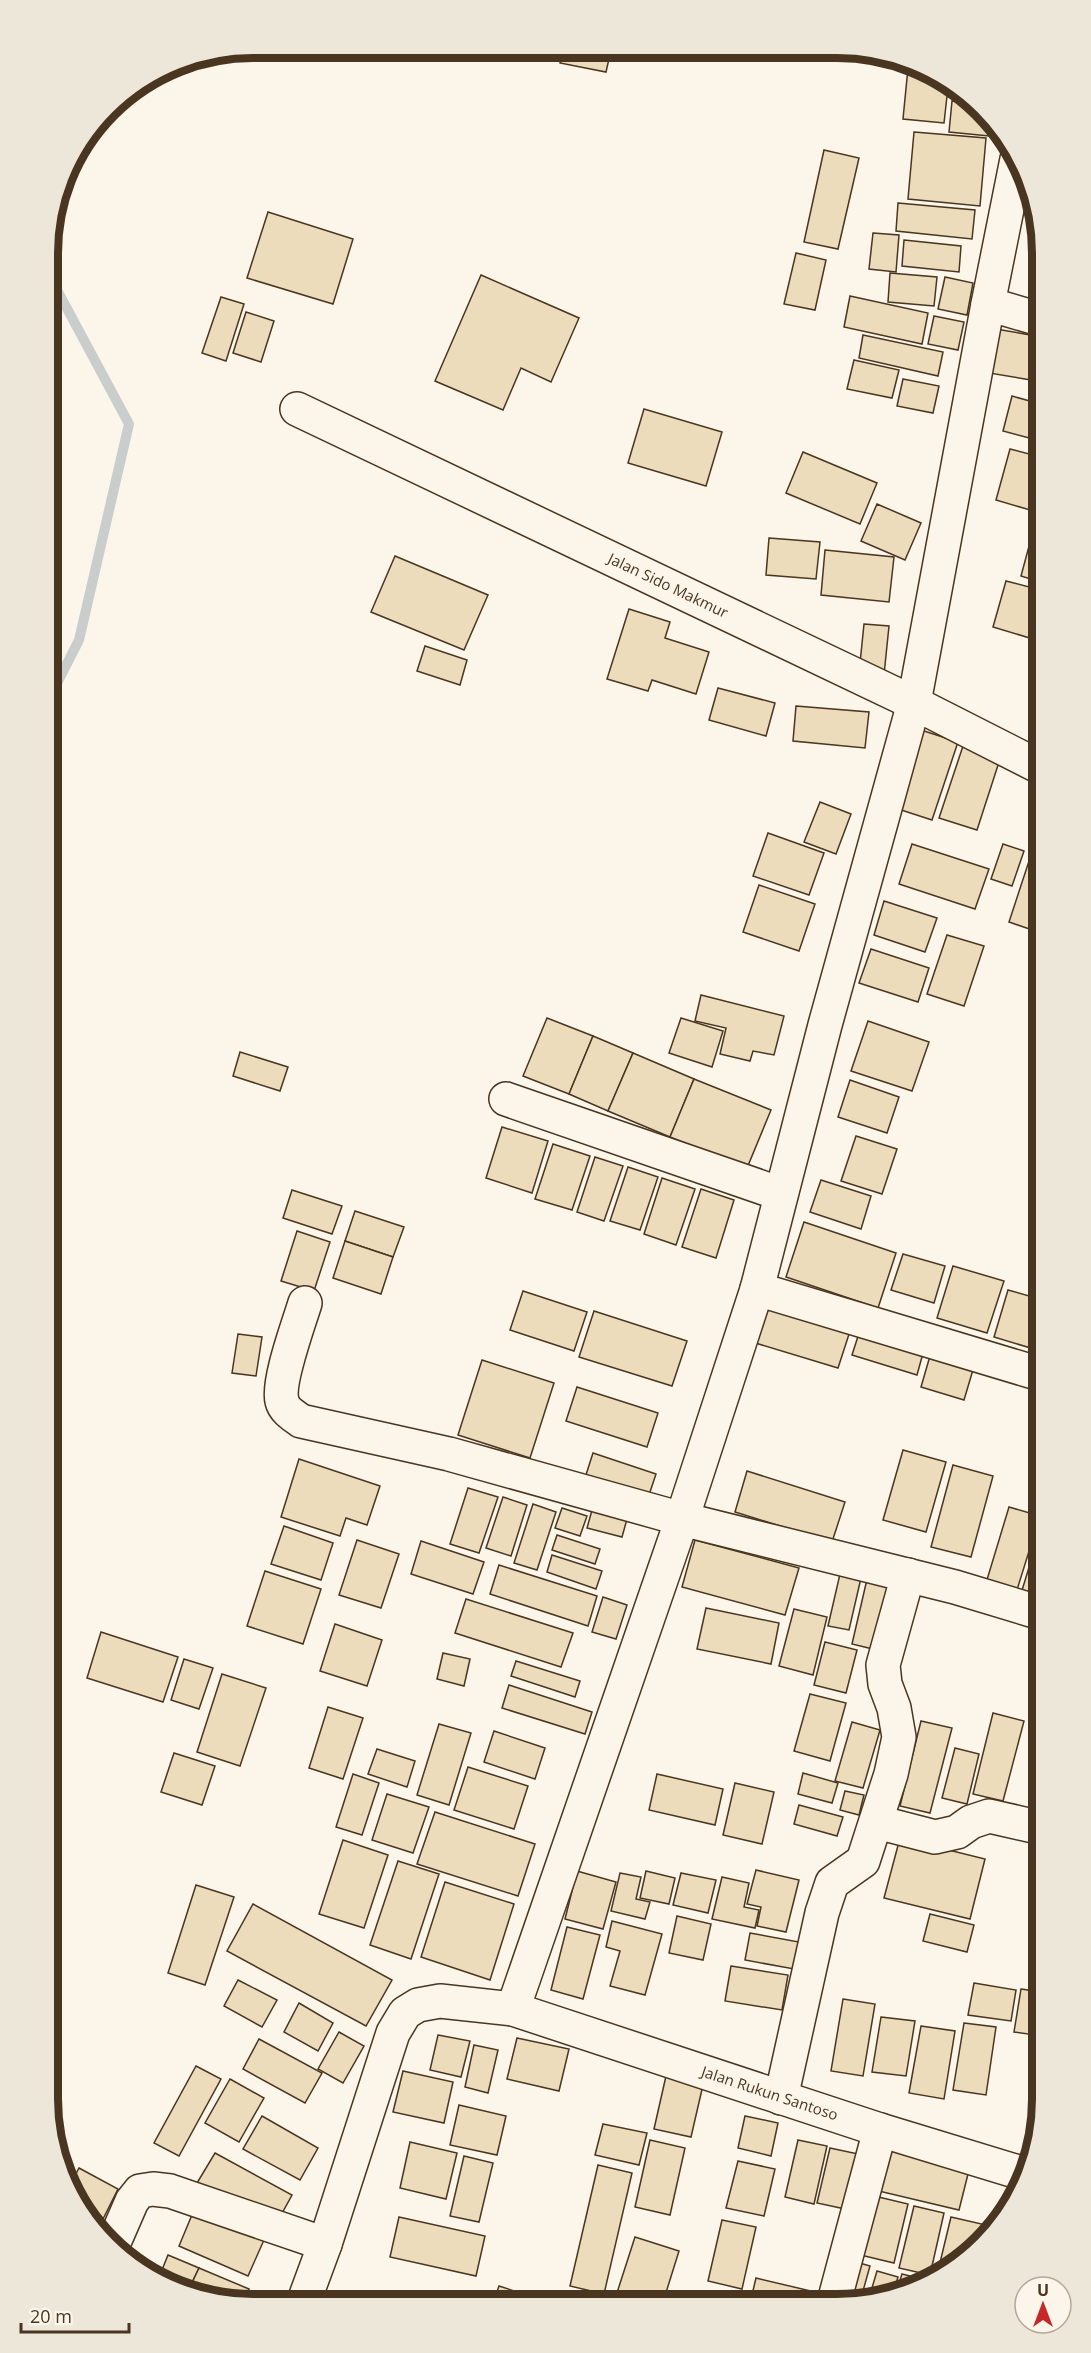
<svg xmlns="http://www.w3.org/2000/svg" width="1091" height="2353" font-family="'Open Sans',sans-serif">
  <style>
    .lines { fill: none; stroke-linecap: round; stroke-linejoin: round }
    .stream { stroke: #c9cecd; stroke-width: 10 }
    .building { fill: #ecdcbc; stroke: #4a3520; stroke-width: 1.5 }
    .street-casing { stroke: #4a3520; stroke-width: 36 }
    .street { stroke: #fbf6e9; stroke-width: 33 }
    .labels { text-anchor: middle; stroke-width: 4.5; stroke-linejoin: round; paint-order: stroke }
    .street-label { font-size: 15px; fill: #4a3520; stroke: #fbf6e9 }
    .rim { fill: none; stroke: #4a3520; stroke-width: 8 }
  </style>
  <rect width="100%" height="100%" fill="#fbf6e9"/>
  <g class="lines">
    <!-- stream -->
    <path class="stream" d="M49,275l80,149 -50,216 -29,57"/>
  </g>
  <!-- building -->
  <g class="building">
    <path d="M563,50h48l-5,22 -46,-9z"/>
    <path d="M908,68l40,19 -4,36 -41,-4z"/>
    <path d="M952,101l25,3 22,25v8l-50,-5z"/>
    <path d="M914,132l72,6 -6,68 -72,-7z"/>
    <path d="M824,150l35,8 -21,91 -34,-7z"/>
    <path d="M898,203l77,7 -3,29 -76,-8z"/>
    <path d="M268,212l85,27 -20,65 -86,-26z"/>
    <path d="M873,233l26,2 -3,37 -27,-3z"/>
    <path d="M904,240l57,6 -2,26 -57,-6z"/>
    <path d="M796,253l30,7 -11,50 -31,-6z"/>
    <path d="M890,273l47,4 -3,29 -46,-4z"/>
    <path d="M481,275l98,43 -28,64 -30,-14 -18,42 -68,-29z"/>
    <path d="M945,277l28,6 -6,32 -29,-6z"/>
    <path d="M850,296l78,17 -6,31 -78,-17z"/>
    <path d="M221,297l23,7 -18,57 -24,-8z"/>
    <path d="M246,312l28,9 -13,41 -28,-9z"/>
    <path d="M934,316l30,6 -6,28 -30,-6z"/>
    <path d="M996,329l40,7 1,45 -48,-8z"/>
    <path d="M863,335l80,17 -5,24 -79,-18z"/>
    <path d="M854,360l45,10 -7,28 -45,-9z"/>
    <path d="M903,379l36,7 -6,27 -36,-7z"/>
    <path d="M1012,396l25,7v37l-34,-9z"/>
    <path d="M644,409l78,23 -16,54 -78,-23z"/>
    <path d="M1010,449l27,7v56l-41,-12z"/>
    <path d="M803,452l74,31 -17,41 -74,-31z"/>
    <path d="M877,504l44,19 -16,37 -44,-19z"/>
    <path d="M1032,535l5,2v44l-16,-5z"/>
    <path d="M769,538l51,4 -4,37 -50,-4z"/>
    <path d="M825,550l69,7 -5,45 -68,-7z"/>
    <path d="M395,556l93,39 -24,55 -93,-38z"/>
    <path d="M1006,581l31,8v34l-4,16 -40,-12z"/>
    <path d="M629,609l41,13 -5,16 44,14 -13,42 -44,-14 -4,11 -41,-12z"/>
    <path d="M1037,623v28l-7,-2z"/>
    <path d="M864,624l25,2 -5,49 -25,-2z"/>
    <path d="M425,646l42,14 -7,25 -43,-14z"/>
    <path d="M718,688l57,15 -9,33 -57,-16z"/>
    <path d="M796,706l73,6 -4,36 -72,-7z"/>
    <path d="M918,729l40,13 -26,78 -40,-13z"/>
    <path d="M963,746l37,13 -23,71 -38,-12z"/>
    <path d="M820,802l31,12 -15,40 -32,-12z"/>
    <path d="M768,833l56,20 -15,42 -56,-19z"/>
    <path d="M912,844l77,25 -14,40 -76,-25z"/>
    <path d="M1003,844l21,7 -12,35 -21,-7z"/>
    <path d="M1033,849l5,2v81l-29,-10z"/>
    <path d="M759,885l56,19 -16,47 -56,-19z"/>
    <path d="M884,901l53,17 -12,34 -51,-17z"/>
    <path d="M947,935l37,11 -20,60 -37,-12z"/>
    <path d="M871,949l58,19 -11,34 -59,-19z"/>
    <path d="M701,995l83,21 -10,39 -21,-4 -3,10 -30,-7 6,-26 -31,-7z"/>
    <path d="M547,1018l46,18 -24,58 -46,-18z"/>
    <path d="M681,1018l42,13 -11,36 -43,-14z"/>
    <path d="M868,1021l61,21 -17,49 -61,-20z"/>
    <path d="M593,1036l40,17 -25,58 -39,-17z"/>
    <path d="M240,1052l48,15 -8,24 -47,-15z"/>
    <path d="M633,1053l61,26 -24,58 -62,-26z"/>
    <path d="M694,1079l77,31 -24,58 -77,-31z"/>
    <path d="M850,1080l49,17 -12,36 -49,-16z"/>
    <path d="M502,1127l46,14 -16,52 -46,-15z"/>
    <path d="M856,1136l41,13 -15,45 -41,-13z"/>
    <path d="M553,1144l37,12 -18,54 -37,-11z"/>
    <path d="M595,1157l28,9 -19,55 -27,-9z"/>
    <path d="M628,1167l30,10 -18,53 -30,-9z"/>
    <path d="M662,1178l33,11 -19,56 -32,-11z"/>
    <path d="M821,1180l50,16 -10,33 -51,-17z"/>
    <path d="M701,1189l33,11 -18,58 -34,-11z"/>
    <path d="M292,1190l50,16 -10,28 -49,-16z"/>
    <path d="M355,1211l49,16 -11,30 -48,-16z"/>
    <path d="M804,1222l92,31 -18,55 -92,-31z"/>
    <path d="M297,1231l33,11 -16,49 -33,-10z"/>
    <path d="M345,1241l48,16 -12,37 -48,-16z"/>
    <path d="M903,1254l42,12 -11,37 -43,-13z"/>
    <path d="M953,1266l51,15 -17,52 -50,-15z"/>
    <path d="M1008,1290l32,9v31l-6,19 -40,-12z"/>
    <path d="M523,1291l64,21 -13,39 -64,-21z"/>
    <path d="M765,1299l87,26 -14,43 -86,-26z"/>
    <path d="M594,1311l93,30 -15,45 -93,-29z"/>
    <path d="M861,1327l64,19 -8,29 -65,-20z"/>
    <path d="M238,1334l24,3 -6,39 -24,-3z"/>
    <path d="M932,1349l43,14 -11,37 -43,-13z"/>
    <path d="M482,1360l72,23 -24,75 -72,-23z"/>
    <path d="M577,1387l81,26 -11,34 -81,-26z"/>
    <path d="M903,1450l43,12 -20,70 -43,-12z"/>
    <path d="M593,1453l63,21 -9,27 -63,-20z"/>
    <path d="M299,1459l81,27 -13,39 -21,-7 -6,18 -59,-19z"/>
    <path d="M953,1465l40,11 -22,81 -40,-10z"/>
    <path d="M747,1471l98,31 -13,40 -97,-30z"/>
    <path d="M468,1488l30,9 -19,56 -29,-9z"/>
    <path d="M503,1497l24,8 -16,51 -25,-8z"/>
    <path d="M594,1503l35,9 -7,25 -35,-9z"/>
    <path d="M533,1504l23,8 -19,58 -23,-7z"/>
    <path d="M1009,1507l31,9 -24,77 -30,-10z"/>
    <path d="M562,1508l25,8 -7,20 -25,-8z"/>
    <path d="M284,1526l49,17 -12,37 -50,-16z"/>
    <path d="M557,1535l43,14 -5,15 -43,-14z"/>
    <path d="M357,1540l42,14 -18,54 -42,-13z"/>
    <path d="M695,1540l104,28 -14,47 -103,-28z"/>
    <path d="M421,1541l63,21 -11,32 -62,-20z"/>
    <path d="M1037,1541l4,1v61l-21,-6z"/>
    <path d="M552,1555l50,16 -6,18 -49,-17z"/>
    <path d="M499,1565l98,31 -9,30 -98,-32z"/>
    <path d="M265,1571l56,18 -18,55 -56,-18z"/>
    <path d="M840,1574l21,4 -12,52 -21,-4z"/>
    <path d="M868,1575l25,6 -16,69 -25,-6z"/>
    <path d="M603,1597l24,8 -11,34 -24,-7z"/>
    <path d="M466,1599l107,34 -12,34 -106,-34z"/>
    <path d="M706,1608l73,15 -8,41 -74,-15z"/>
    <path d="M794,1609l33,8 -14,58 -34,-9z"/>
    <path d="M335,1624l47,16 -15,46 -47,-15z"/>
    <path d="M101,1632l77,25 -15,45 -76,-24z"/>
    <path d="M825,1642l32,8 -11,43 -32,-8z"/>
    <path d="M443,1653l27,6 -6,27 -27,-7z"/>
    <path d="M184,1659l29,9 -14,41 -28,-9z"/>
    <path d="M516,1661l64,20 -5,16 -64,-21z"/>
    <path d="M222,1674l44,14 -26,78 -43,-14z"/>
    <path d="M509,1685l83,27 -7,22 -83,-26z"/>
    <path d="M810,1694l36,9 -16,58 -36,-10z"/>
    <path d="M328,1707l35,11 -20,61 -34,-11z"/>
    <path d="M993,1713l31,8 -21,80 -30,-7z"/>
    <path d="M921,1721l31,7 -22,85 -30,-7z"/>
    <path d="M852,1722l28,8 -17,58 -28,-7z"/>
    <path d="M439,1724l32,9 -22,72 -32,-10z"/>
    <path d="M494,1731l51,17 -10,31 -51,-17z"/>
    <path d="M955,1748l24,6 -12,50 -25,-6z"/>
    <path d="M377,1749l38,12 -8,26 -39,-13z"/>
    <path d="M174,1753l41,13 -13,39 -41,-13z"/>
    <path d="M468,1767l60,19 -14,43 -60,-19z"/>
    <path d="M803,1773l35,10 -6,20 -34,-9z"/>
    <path d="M353,1774l26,9 -17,52 -26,-8z"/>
    <path d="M657,1774l66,15 -8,36 -66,-15z"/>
    <path d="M735,1783l39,9 -12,52 -39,-9z"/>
    <path d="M845,1791l19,4 -5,20 -19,-5z"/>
    <path d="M387,1794l42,13 -16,46 -41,-13z"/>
    <path d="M799,1805l44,12 -6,19 -43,-12z"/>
    <path d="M435,1812l100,32 -17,52 -101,-32z"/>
    <path d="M900,1838l85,21 -15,60 -86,-21z"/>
    <path d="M343,1840l45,15 -24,73 -45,-14z"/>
    <path d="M398,1861l41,13 -28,85 -41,-14z"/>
    <path d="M756,1870l43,10 -13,52 -29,-6 4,-19 -14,-3z"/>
    <path d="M577,1871l39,11 -13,47 -38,-10z"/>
    <path d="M646,1871l29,7 -6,26 -29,-6z"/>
    <path d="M620,1873l21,4 -5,22 14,3 -5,17 -34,-8z"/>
    <path d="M681,1873l35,7 -8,33 -35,-8z"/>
    <path d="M722,1877l27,6 -5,24 15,3 -4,18 -43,-9z"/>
    <path d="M445,1882l69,22 -24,76 -69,-23z"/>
    <path d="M196,1885l38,12 -29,88 -37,-12z"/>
    <path d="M253,1904l139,76 -26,46 -139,-75z"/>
    <path d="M930,1914l44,11 -7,27 -44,-11z"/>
    <path d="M677,1916l34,8 -8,36 -34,-7z"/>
    <path d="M612,1921l50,13 -17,61 -35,-9 10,-35 -14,-4z"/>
    <path d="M567,1927l33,8 -17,64 -32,-9z"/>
    <path d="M750,1933l49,9 -5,27 -49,-9z"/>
    <path d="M731,1966l57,9 -6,35 -57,-9z"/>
    <path d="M238,1980l39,20 -15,27 -38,-21z"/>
    <path d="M974,1983l42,7 -5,31 -43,-6z"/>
    <path d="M1021,1989l21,3v44l-28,-4z"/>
    <path d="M843,1999l32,5 -12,72 -32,-5z"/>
    <path d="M299,2003l34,20 -15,28 -34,-19z"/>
    <path d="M881,2017l34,4 -9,55 -34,-4z"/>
    <path d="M964,2023l32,4 -10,68 -33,-5z"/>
    <path d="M921,2026l34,5 -11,68 -35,-6z"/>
    <path d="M339,2032l25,14 -21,37 -25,-14z"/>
    <path d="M438,2035l32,6 -9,36 -31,-7z"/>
    <path d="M517,2038l52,11 -10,42 -52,-12z"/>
    <path d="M259,2039l63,34 -17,30 -62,-34z"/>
    <path d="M474,2045l24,5 -10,43 -23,-6z"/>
    <path d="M196,2066l25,13 -42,77 -25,-13z"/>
    <path d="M403,2071l50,11 -9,41 -51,-11z"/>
    <path d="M666,2076l37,9 -12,52 -37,-8z"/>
    <path d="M230,2079l34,19 -25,44 -34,-19z"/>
    <path d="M459,2105l47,11 -9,39 -47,-10z"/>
    <path d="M262,2116l56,32 -18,32 -57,-31z"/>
    <path d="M745,2116l33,7 -7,33 -33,-8z"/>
    <path d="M603,2124l44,9 -8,32 -44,-10z"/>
    <path d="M650,2140l35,8 -15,67 -35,-8z"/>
    <path d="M798,2140l29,6 -13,58 -29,-7z"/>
    <path d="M410,2142l47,11 -11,46 -46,-11z"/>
    <path d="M877,2144l93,22 -11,44 -93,-22z"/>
    <path d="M830,2148l33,7 -13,55 -33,-7z"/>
    <path d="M215,2153l77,42 -17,31 -78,-43z"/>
    <path d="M464,2156l29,7 -14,59 -29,-6z"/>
    <path d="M738,2161l37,8 -11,47 -38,-8z"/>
    <path d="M598,2165l34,8 -28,121 -34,-8z"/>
    <path d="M79,2168l39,21 -18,36 -9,-4 -15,-18 -7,-16z"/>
    <path d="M866,2194l42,10 -14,59 -42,-10z"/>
    <path d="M914,2206l30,7 -14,62 -31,-7z"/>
    <path d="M997,2209l10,2 -16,25z"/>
    <path d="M194,2210l70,30 -16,36 -69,-30z"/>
    <path d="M399,2217l86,19 -9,40 -86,-19z"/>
    <path d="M951,2217l35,8 -4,19 -31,27 -11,5 -3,-1z"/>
    <path d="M722,2220l34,7 -14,62 -34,-8z"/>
    <path d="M635,2237l44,14 -15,48h-49z"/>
    <path d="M168,2255l31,13 -10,21 -29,-14z"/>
    <path d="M846,2259l24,7 -9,32 -24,-6z"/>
    <path d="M199,2268l50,21 -5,12h-30l-25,-12z"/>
    <path d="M877,2271l21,6 -6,20 -23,1z"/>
    <path d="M902,2274l12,3 -4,12 -15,7z"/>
    <path d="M756,2278l63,15 -2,5 -66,1z"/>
    <path d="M499,2286l43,14h-48z"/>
  </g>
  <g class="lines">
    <defs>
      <g id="street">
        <path d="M988,304l48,14"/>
        <path id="s1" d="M297,409l617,294 124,63"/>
        <path d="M506,1099l275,95"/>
        <path d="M757,1289l283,85"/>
        <path d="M305,1303c-6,20 -28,79 -23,98 2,9 12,15 19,20l148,33 233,65 273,68 86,26"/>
        <path d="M877,1822l58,15 22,-5 14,-10 18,-6 53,12"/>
        <path d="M513,2009l169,-490 75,-230 68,-264 89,-322 74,-399 29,-145"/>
        <path d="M781,2098l41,-185 10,-30 31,-22 28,-87 8,-37 -5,-29 -9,-24 -2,-19 25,-90"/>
        <path d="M112,2247l20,-46 8,-10 13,-2 17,2 155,53"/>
        <path d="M835,2298l45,-168"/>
        <path id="s2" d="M304,2301l21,-57 68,-211 12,-20 13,-8 22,-4 73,8 367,121 148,45"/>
      </g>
    </defs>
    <!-- street casing -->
    <use href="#street" class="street-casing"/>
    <!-- street -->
    <use href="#street" class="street"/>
  </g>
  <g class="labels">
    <!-- street labels -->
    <g class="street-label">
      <text dy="5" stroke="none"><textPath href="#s1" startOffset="411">Jalan Sido Makmur</textPath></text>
      <text dy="5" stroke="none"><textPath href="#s2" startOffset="687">Jalan Rukun Santoso</textPath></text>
    </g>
  </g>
  <!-- crop -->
  <path d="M0 0H1091V2353H0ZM253 58H837A195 195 0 0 1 1032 253V2099A195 195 0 0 1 837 2294H253A195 195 0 0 1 58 2099V253A195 195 0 0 1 253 58Z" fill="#ede7d9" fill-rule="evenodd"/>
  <path class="rim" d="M253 58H837A195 195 0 0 1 1032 253V2099A195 195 0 0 1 837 2294H253A195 195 0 0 1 58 2099V253A195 195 0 0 1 253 58Z"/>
  <!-- north arrow -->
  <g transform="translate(1043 2305)"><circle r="28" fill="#fbf6e9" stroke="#b4a999" stroke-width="1.5"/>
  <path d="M0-4.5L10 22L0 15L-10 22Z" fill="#c62828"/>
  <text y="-9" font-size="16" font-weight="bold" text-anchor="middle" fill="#4a3520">U</text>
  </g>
  <!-- scale -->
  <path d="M21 2323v9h108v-9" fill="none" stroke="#4a3520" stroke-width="3"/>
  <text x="30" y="2323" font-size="18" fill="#4a3520" stroke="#fbf6e9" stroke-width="4.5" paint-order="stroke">20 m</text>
</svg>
